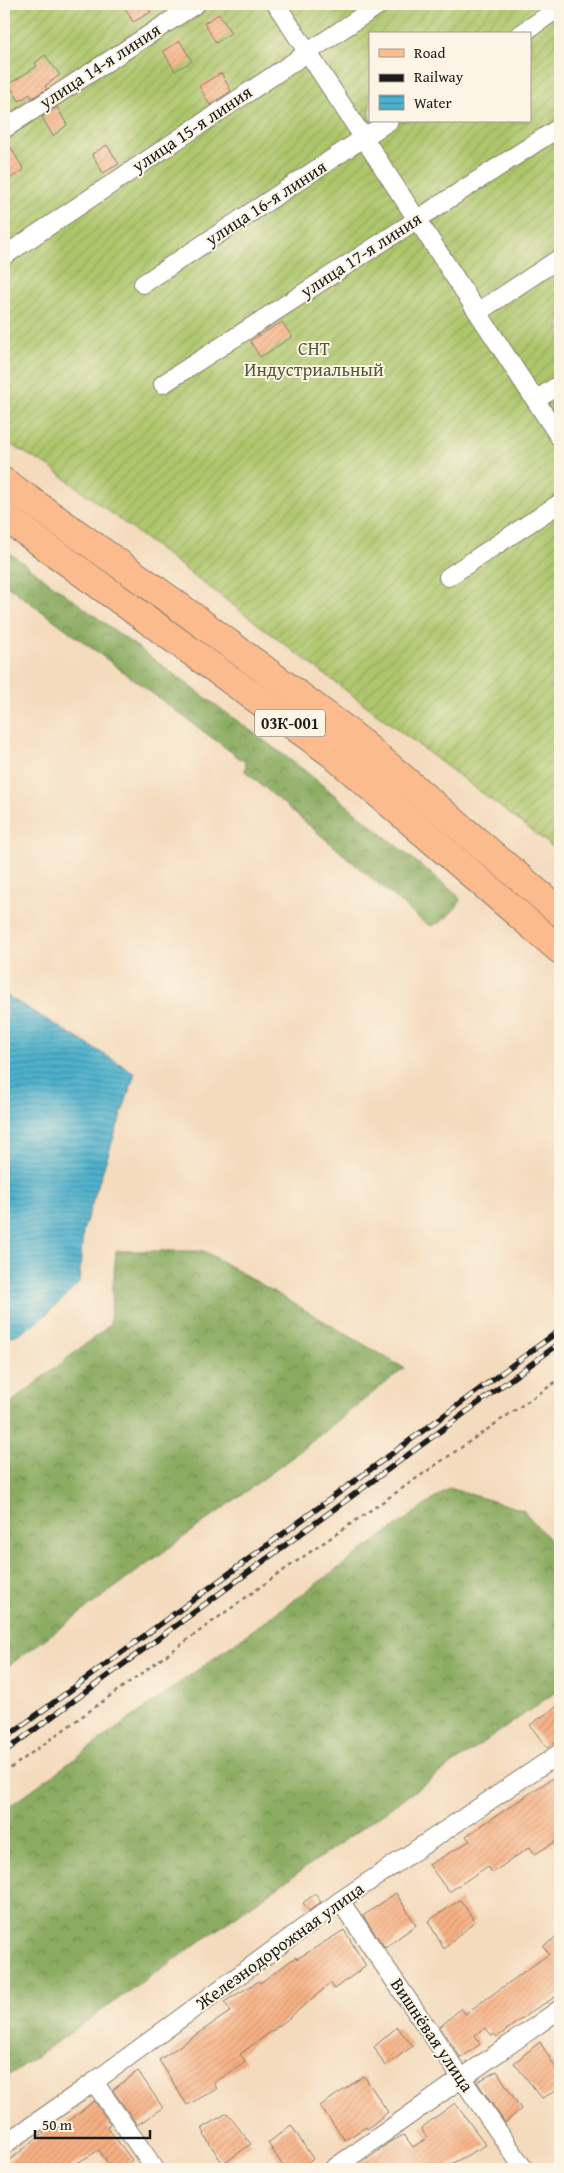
<svg xmlns="http://www.w3.org/2000/svg" width="564" height="2173" font-family="'Gentium Book Plus',serif">
  <style>
    .forest { fill: url(#forest-crowns); stroke: #53643e }
    .garden { fill: url(#garden-furrows); stroke: #647144; fill-rule: evenodd }
    .water { fill: url(#water-rules); stroke: #346674 }
    .building { fill: url(#building-hatch) }
    .lines { fill: none; stroke-linecap: round; stroke-linejoin: round }
    .street-casing { stroke: #887c6d; stroke-width: 20 }
    .primary-casing { stroke: #887c6d; stroke-width: 30 }
    .path { stroke: #887c6d; stroke-width: 2.5; stroke-dasharray: 4 4; stroke-linecap: butt }
    .street { stroke: #fff; stroke-width: 18 }
    .primary { stroke: #fbbb8d; stroke-width: 28 }
    .rail-casing { stroke: #1c1c1c; stroke-width: 5.5 }
    .rail { stroke: #fcf5e5; stroke-width: 4; stroke-dasharray: 11; stroke-linecap: butt }
    .labels { text-anchor: middle; stroke-width: 4; stroke-linejoin: round; paint-order: stroke }
    .shield { fill: #fcf5e5; stroke: #5f5d58; stroke-width: 1 }
    .shield-label { font-size: 16px; font-weight: bold; fill: #1c1c1c }
    .street-label { font-size: 18px; fill: #1c1c1c; stroke: #fcf5e5 }
    .park-label { font-size: 18px; fill: #4f5838; stroke: #fcf5e5 }
  </style>
  <defs>
    <pattern id="forest-crowns" width="20" height="18" patternUnits="userSpaceOnUse" patternTransform="scale(1.25)"><rect width="20" height="18" fill="#8aab60"/><path d="M2 6a3 3 0 1 1 6 0M12 15a3 3 0 1 1 6 0" fill="none" stroke="#708a4e"/></pattern>
    <pattern id="garden-furrows" width="10" height="10" patternUnits="userSpaceOnUse" patternTransform="scale(1.25)"><rect width="10" height="10" fill="#adc66c"/><path d="M-1 1l2-2M0 10L10 0M9 11l2-2" fill="none" stroke="#94aa5d"/></pattern>
    <pattern id="water-rules" width="6" height="5" patternUnits="userSpaceOnUse" patternTransform="scale(1.25)"><rect width="6" height="5" fill="#4db0cc"/><path d="M0 2.5h6" fill="none" stroke="#3f8ea5"/></pattern>
    <pattern id="building-hatch" width="6" height="6" patternUnits="userSpaceOnUse" patternTransform="scale(1.25)"><rect width="6" height="6" fill="#f7b083"/><path d="M-1 1l2-2M0 6l6-6M5 7l2-2" fill="none" stroke="#d39771"/></pattern>
  </defs>
  <rect width="100%" height="100%" fill="#fcf5e5"/>
  <filter id="ink" filterUnits="userSpaceOnUse"><feTurbulence type="fractalNoise" baseFrequency=".02" numOctaves="2"/><feDisplacementMap in="SourceGraphic" scale="10" xChannelSelector="R" yChannelSelector="G"/><feConvolveMatrix kernelMatrix="1 2 1 2 8 2 1 2 1" color-interpolation-filters="sRGB"/></filter>
  <filter id="wash" filterUnits="userSpaceOnUse"><feTurbulence type="fractalNoise" baseFrequency=".0096" numOctaves="4" result="noise"/><feDisplacementMap in="SourceGraphic" scale="20" xChannelSelector="R" yChannelSelector="G"/><feGaussianBlur stdDeviation="1.12" result="paint"/><feColorMatrix in="noise" values="0 0 0 0 0 0 0 0 0 0 0 0 0 0 0 0 0 1.4 0 .05"/><feComposite in="paint" operator="in"/></filter>
  <g filter="url(#wash)">
    <rect width="100%" height="100%" fill="#f4dbbe"/>
    <!-- forest -->
    <g class="forest">
      <path d="M4,549l300,221 154,126 2,5c-3,8 -21,26 -31,24 -2,-1 -4,-3 -7,-4l-177,-150 1,-8 -242,-180z"/>
      <path d="M116,1251h88l200,117 -118,94 -282,207v-261l106,-83z"/>
      <path d="M449,1488l74,22 37,42v137l-556,390v-269z"/>
    </g>
    <!-- garden -->
    <path class="garden" d="M4,4h556v848l-510,-385 -46,-26zM370,34h160v87h-160z"/>
    <!-- water -->
    <path class="water" d="M4,994l131,79 -52,158 -4,52c-19,19 -49,50 -75,56z"/>
    <g id="blocks">
      <!-- building -->
      <g class="building">
        <path d="M123,4h23l5,8 -18,10z"/>
        <path d="M219,14l12,19 -15,10 -12,-20z"/>
        <path d="M180,41l12,20 -17,10 -12,-20z"/>
        <path d="M45,55l15,20 -15,11 2,3 -15,9 -2,-4 -11,7 -10,-17 28,-18 -2,-3z"/>
        <path d="M221,73l10,18 -21,14 -11,-19z"/>
        <path d="M57,107l10,18 -14,11 -11,-19z"/>
        <path d="M6,139l18,31 -20,12v-42z"/>
        <path d="M107,145l12,19 -16,9 -11,-19z"/>
        <path d="M282,322l10,15 -32,20 -10,-16z"/>
        <path d="M560,1704v35l-13,9 -17,-23z"/>
        <path d="M560,1773v66l-25,15 -5,-7 -38,26 -4,-7 -39,26 -20,-27 41,-24 -4,-5z"/>
        <path d="M396,1893l20,32 -31,23 -22,-32z"/>
        <path d="M315,1894l6,8 -12,9 -6,-8z"/>
        <path d="M460,1900l15,21 -31,28 -16,-28z"/>
        <path d="M344,1930l22,36 -32,23 -3,-6 -48,40 -43,31 6,8 -32,21 3,6 -30,16 -28,-45 72,-49 -7,-9 35,-21 1,2 36,-26 1,2z"/>
        <path d="M560,1935v59l-28,17 -35,26 -3,-3 -2,2 -6,-8 -11,7 5,9 -19,14 -21,-31 21,-19 4,6 84,-60 -6,-8z"/>
        <path d="M397,2027l16,19 -28,20 -11,-19z"/>
        <path d="M540,2042l20,33v14l-18,9 -28,-35z"/>
        <path d="M138,2071l25,37 -26,17 -24,-35z"/>
        <path d="M497,2071l24,38 -16,14 -28,-41z"/>
        <path d="M364,2076l24,36 -21,17 -1,-2 -21,13 -25,-34z"/>
        <path d="M94,2101l16,23 -3,3 25,33 -10,9h-10l-13,-19 -32,19h-63v-4l51,-42 4,6z"/>
        <path d="M455,2103l31,42 -44,24h-88l36,-27 14,-7 9,12 14,-9 -6,-10z"/>
        <path d="M227,2113l24,31 -28,20 -19,-29 1,-1 -3,-6z"/>
        <path d="M291,2125l22,34 -14,10h-14l-17,-26z"/>
      </g>
    </g>
  </g>
  <g filter="url(#ink)">
    <use href="#blocks" fill-opacity="0" stroke="#887c6d" stroke-width="1"/>
    <g class="lines">
      <defs>
        <g id="street">
          <path d="M276,4l284,434"/>
          <path d="M521,34l39,-27"/>
          <path d="M4,129l192,-125"/>
          <path d="M4,256l376,-252"/>
          <path d="M143,284l246,-163"/>
          <path d="M478,312l82,-54"/>
          <path d="M163,384l397,-257"/>
          <path d="M536,400l24,-16"/>
          <path d="M448,577l112,-74"/>
          <path d="M340,1901l184,268"/>
          <path d="M94,2082l61,87"/>
          <path d="M4,2145l90,-63 246,-181 220,-148"/>
          <path d="M333,2169l227,-160"/>
        </g>
        <g id="primary">
          <path d="M4,482l166,118 177,131 213,181"/>
          <path d="M4,516l326,236 230,198"/>
        </g>
      </defs>
      <!-- street casing -->
      <use href="#street" class="street-casing"/>
      <!-- primary casing -->
      <use href="#primary" class="primary-casing"/>
      <!-- path -->
      <path class="path" d="M4,1773l270,-196 286,-198"/>
      <!-- street -->
      <use href="#street" class="street"/>
      <!-- primary -->
      <use href="#primary" class="primary"/>
      <defs>
        <g id="rail">
          <path d="M4,1739l556,-409"/>
          <path d="M4,1752l556,-409"/>
        </g>
      </defs>
      <!-- rail casing -->
      <use href="#rail" class="rail-casing"/>
      <!-- rail -->
      <use href="#rail" class="rail"/>
    </g>
  </g>
  <g class="labels">
    <!-- shield labels -->
    <rect class="shield" x="255" y="709.5" width="70" height="27" rx="4"/>
    <g class="shield-label">
      <text x="290" y="729">03К-001</text>
    </g>
    <!-- street labels -->
    <g class="street-label">
      <text transform="translate(100 66) rotate(-33)" y="6">улица 14-я линия</text>
      <text transform="translate(192 129) rotate(-34)" y="6">улица 15-я линия</text>
      <text transform="translate(266 203) rotate(-33)" y="6">улица 16-я линия</text>
      <text transform="translate(361 255) rotate(-33)" y="6">улица 17-я линия</text>
      <text transform="translate(280 1946) rotate(-36)" y="6">Железнодорожная улица</text>
      <text transform="translate(432 2035) rotate(56)" y="6">Вишнёвая улица</text>
    </g>
    <!-- park labels -->
    <g class="park-label">
      <text x="314" y="355">СНТ<tspan x="314" dy="21">Индустриальный</tspan></text>
    </g>
  </g>
  <!-- margin -->
  <rect width="564" height="2173" fill="none" stroke="#fcf5e5" stroke-width="20"/>
  <!-- legend -->
  <rect x="369" y="32" width="162" height="90" fill="#fcf5e5" stroke="#a29e95"/>
  <rect x="379" y="49" width="25" height="8" fill="#fbbb8d" stroke="#a29e95"/>
  <text x="414" y="58" font-size="15" fill="#1c1c1c">Road</text>
  <rect x="379" y="74" width="25" height="8" fill="#1c1c1c" stroke="#a29e95"/>
  <text x="414" y="82" font-size="15" fill="#1c1c1c">Railway</text>
  <rect x="379" y="95" width="25" height="15" fill="url(#water-rules)" stroke="#a29e95"/>
  <text x="414" y="108" font-size="15" fill="#1c1c1c">Water</text>
  <!-- scale -->
  <path d="M35 2130v8h115v-8" fill="none" stroke="#1c1c1c" stroke-width="2.5"/>
  <text x="42" y="2130" font-size="15" fill="#1c1c1c" stroke="#fcf5e5" stroke-width="4" paint-order="stroke">50 m</text>
</svg>
